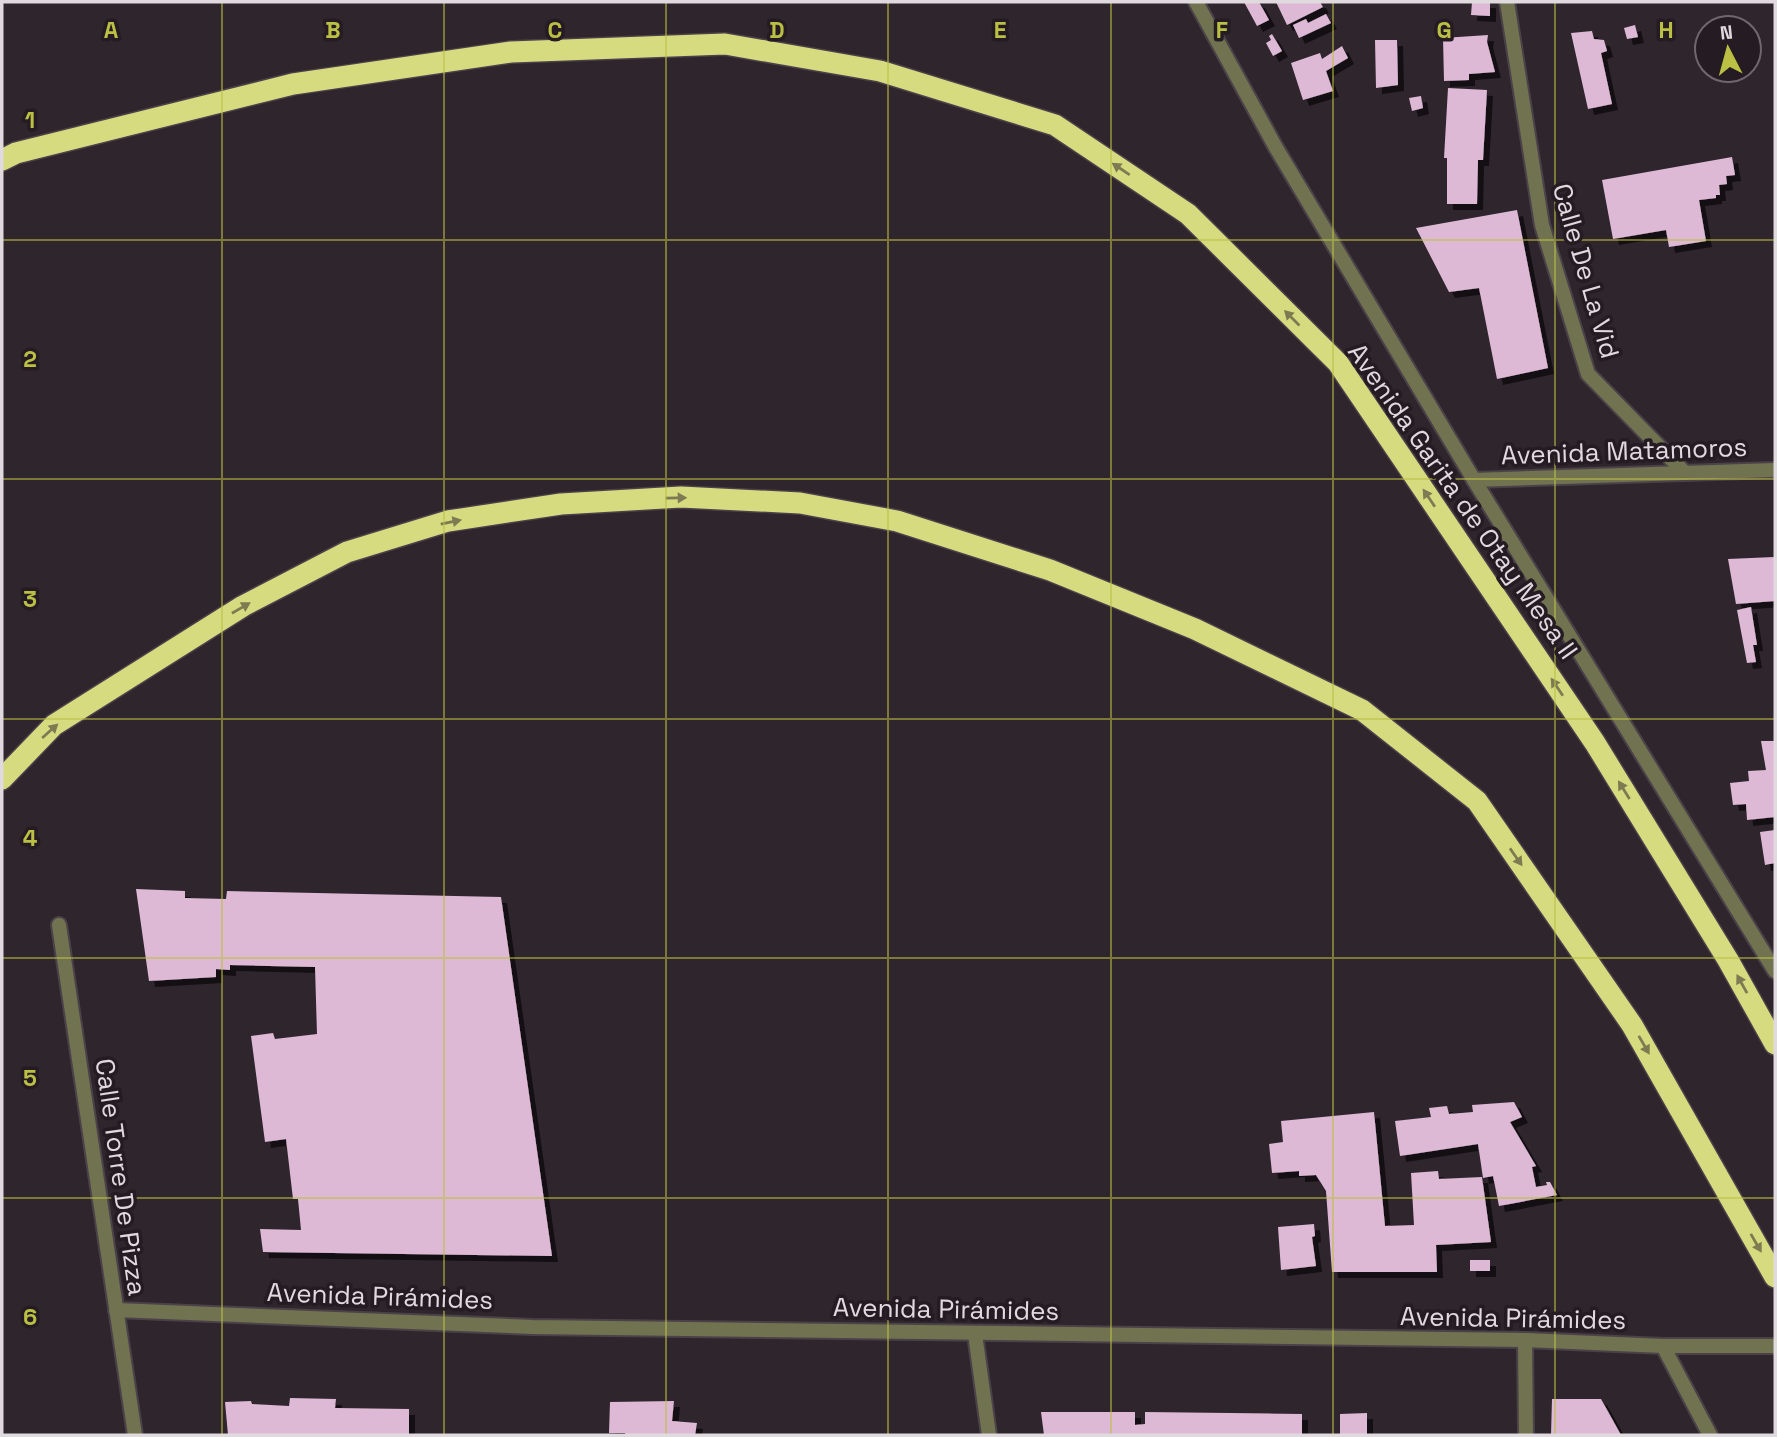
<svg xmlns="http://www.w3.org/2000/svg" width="1777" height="1437" font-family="'Space Grotesk',sans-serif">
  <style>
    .building { fill: #ddb9d5; filter: url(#shadow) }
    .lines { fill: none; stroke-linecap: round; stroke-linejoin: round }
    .minor-casing { stroke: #4b4249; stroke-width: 18 }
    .tertiary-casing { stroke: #4b4249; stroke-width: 18 }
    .motorway-casing { stroke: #4b4249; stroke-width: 24 }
    .minor { stroke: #717350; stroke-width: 14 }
    .tertiary { stroke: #717350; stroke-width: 14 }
    .motorway { stroke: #d7db80; stroke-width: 21 }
    .oneway { fill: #7e7b52 }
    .grid { fill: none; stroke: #bbc044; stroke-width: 2; stroke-opacity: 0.55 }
    .labels { text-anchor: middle; stroke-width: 7; stroke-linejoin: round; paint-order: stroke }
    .street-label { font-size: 26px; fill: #e0d9de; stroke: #251b23 }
    .grid-label { font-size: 23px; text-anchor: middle; font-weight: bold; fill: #bbc044; stroke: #251b23; stroke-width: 7; stroke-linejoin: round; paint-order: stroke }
  </style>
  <defs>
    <filter id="shadow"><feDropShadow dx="6" dy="6" stdDeviation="0" flood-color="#0009"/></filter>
  </defs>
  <rect width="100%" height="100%" fill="#2f252d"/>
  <!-- building -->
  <g class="building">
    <path d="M1244,2h15l10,18 -12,6z"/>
    <path d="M1276,2h44l3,5 -36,18z"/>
    <path d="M1472,2h18v14l-19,-1z"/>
    <path d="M1326,14l5,9 -32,15 -6,-13 13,-6 2,4z"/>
    <path d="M1635,25l3,12 -11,2 -3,-11z"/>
    <path d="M1592,31l2,8 10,1 3,11 -6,2 11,51 -24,5 -17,-76z"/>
    <path d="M1272,34l10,17 -9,5 -7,-13 5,-3 -2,-4z"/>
    <path d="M1488,35l-1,7 8,30 -26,2v6l-25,1 -1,-43z"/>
    <path d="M1375,40h22l1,45 -22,3z"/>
    <path d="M1342,46l6,12 -22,13 7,20 -30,9 -12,-37 29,-10 2,6z"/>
    <path d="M1448,88l39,2 -4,70h-5l-1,44h-30v-46h-3z"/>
    <path d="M1421,96l2,12 -11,3 -3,-13z"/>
    <path d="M1732,157l3,18 -9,1 1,8 -8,1 1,10h-4v3l-17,2 7,41 -37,6 -3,-17 -53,9 -11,-59z"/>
    <path d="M1517,210l31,158 -51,11 -18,-91 -30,4 -33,-64z"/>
    <path d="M1774,557l1,44 -39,3 -8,-45z"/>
    <path d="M1751,607l6,38h-4l3,17 -9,1 -10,-53z"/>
    <path d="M1761,741h14v76l-28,3 -1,-16 -13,1 -3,-22 19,-2 -1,-10 18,-1z"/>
    <path d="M1775,830v33l-10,2 -5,-33z"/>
    <path d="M136,889l49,2v7l41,1 1,-8 274,6 51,359 -289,-4 -3,-23 41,1 -3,-31h-5l-7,-60 -21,3 -14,-106 22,-3 2,6 42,-5 -2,-67 -85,-2v5l-14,-1v8l-67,4z"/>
    <path d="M1514,1102l8,15 -12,5 26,44 -4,1 4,20 11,-2 -1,-3h4l7,13 -58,11 -6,-30 -10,2 -5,-34 -78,12 -5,-35 36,-4 -2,-9 18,-2 2,8 24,-2 -1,-7z"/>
    <path d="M1374,1112l11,114 29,-1 -3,-52 27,-2 1,8 43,-2 9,65 -55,3 1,27h-105l-6,-81 -10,-16 -17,1v-5l-27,2 -3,-29 14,-2 -2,-21z"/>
    <path d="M1314,1224l1,12 -3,1 4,29 -35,4 -3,-43z"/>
    <rect x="1470" y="1260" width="20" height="11"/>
    <path d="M290,1398l46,1 -1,9 74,1v26h-181l-3,-33 26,-1 1,3 37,2z"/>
    <path d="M1552,1399h49l20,36h-70z"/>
    <path d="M674,1401l-2,20 25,2 -2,12h-70v-2h-16l1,-31z"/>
    <path d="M1041,1412h94v13l10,-1v-12l157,2v21h-258z"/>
    <path d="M1367,1413v22h-27v-21z"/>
  </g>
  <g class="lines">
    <defs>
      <g id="minor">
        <path d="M1196,2l79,144 199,334"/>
        <path d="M1507,2l35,223 46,149 97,99"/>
        <path d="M59,925l76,510"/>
        <path d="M116,1310l416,17 993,13 138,6h112"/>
        <path d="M975,1334l14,101"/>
        <path d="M1525,1340l1,95"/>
        <path d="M1663,1346l47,89"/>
      </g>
      <path id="tertiary" d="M1775,470l-301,10 301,491"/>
      <g id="motorway">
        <path d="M2,160l14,-7 277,-69 218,-32 214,-8 155,27 175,54 133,89 150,149 257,380 133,217 47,84"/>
        <path d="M2,779l52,-54 189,-119 104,-54 101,-31 113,-17 120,-7 119,6 97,18 153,49 145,59 167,81 115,91 155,224 143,252"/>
      </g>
    </defs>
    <!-- minor casing -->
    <use href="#minor" class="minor-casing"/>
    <!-- tertiary casing -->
    <use href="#tertiary" class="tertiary-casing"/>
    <!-- motorway casing -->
    <use href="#motorway" class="motorway-casing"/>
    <!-- minor -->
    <use href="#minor" class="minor"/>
    <!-- tertiary -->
    <use href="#tertiary" class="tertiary"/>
    <!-- motorway -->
    <use href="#motorway" class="motorway"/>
  </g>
  <!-- one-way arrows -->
  <defs><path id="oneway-solid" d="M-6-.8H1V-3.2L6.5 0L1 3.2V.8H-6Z" transform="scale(1.75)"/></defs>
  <g class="oneway">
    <use href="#oneway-solid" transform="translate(1121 169) rotate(-146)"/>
    <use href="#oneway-solid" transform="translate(1292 318) rotate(-135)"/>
    <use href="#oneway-solid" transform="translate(676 498) rotate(-1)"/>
    <use href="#oneway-solid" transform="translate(1429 498) rotate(-124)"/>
    <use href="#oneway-solid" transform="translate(451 522) rotate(-12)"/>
    <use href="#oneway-solid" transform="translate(241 608) rotate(-30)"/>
    <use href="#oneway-solid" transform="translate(1557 687) rotate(-124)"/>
    <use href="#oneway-solid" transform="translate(50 731) rotate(-42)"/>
    <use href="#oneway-solid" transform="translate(1624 790) rotate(-122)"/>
    <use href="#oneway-solid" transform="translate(1516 857) rotate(55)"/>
    <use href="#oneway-solid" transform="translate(1742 984) rotate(-119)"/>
    <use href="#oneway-solid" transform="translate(1644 1045) rotate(60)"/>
    <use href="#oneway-solid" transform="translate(1756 1243) rotate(60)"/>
  </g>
  <!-- grid -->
  <path class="grid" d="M222,2v1433M444,2v1433M666,2v1433M888,2v1433M1111,2v1433M1333,2v1433M1555,2v1433M2,240h1773M2,479h1773M2,719h1773M2,958h1773M2,1198h1773"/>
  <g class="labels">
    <!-- street labels -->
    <g class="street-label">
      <text transform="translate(1586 271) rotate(74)" y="9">Calle De La Vid</text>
      <text transform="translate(1624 451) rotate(-2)" y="9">Avenida Matamoros</text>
      <text transform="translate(1463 501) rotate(55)" y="9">Avenida Garita de Otay Mesa II</text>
      <text transform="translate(121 1177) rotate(82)" y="9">Calle Torre De Pizza</text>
      <text transform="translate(380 1296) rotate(2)" y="9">Avenida Pirámides</text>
      <text transform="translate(946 1309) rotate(1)" y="9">Avenida Pirámides</text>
      <text transform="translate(1513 1318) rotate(1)" y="9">Avenida Pirámides</text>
    </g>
  </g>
  <g class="grid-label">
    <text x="111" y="38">A</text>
    <text x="333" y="38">B</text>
    <text x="555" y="38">C</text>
    <text x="777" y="38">D</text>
    <text x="1000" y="38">E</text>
    <text x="1222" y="38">F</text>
    <text x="1444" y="38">G</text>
    <text x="1666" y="38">H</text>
    <text x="30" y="128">1</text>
    <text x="30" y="367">2</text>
    <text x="30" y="607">3</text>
    <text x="30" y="846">4</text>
    <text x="30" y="1086">5</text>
    <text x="30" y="1325">6</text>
  </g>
  <!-- border -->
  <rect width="1777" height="1437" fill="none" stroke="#e0d9de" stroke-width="7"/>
  <!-- north arrow -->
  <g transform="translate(1728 49) rotate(354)"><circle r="33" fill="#251b23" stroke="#70676e" stroke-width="2"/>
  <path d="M0-5L12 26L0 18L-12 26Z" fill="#bbc044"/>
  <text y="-10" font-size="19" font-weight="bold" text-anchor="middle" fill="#e0d9de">N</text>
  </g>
</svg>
